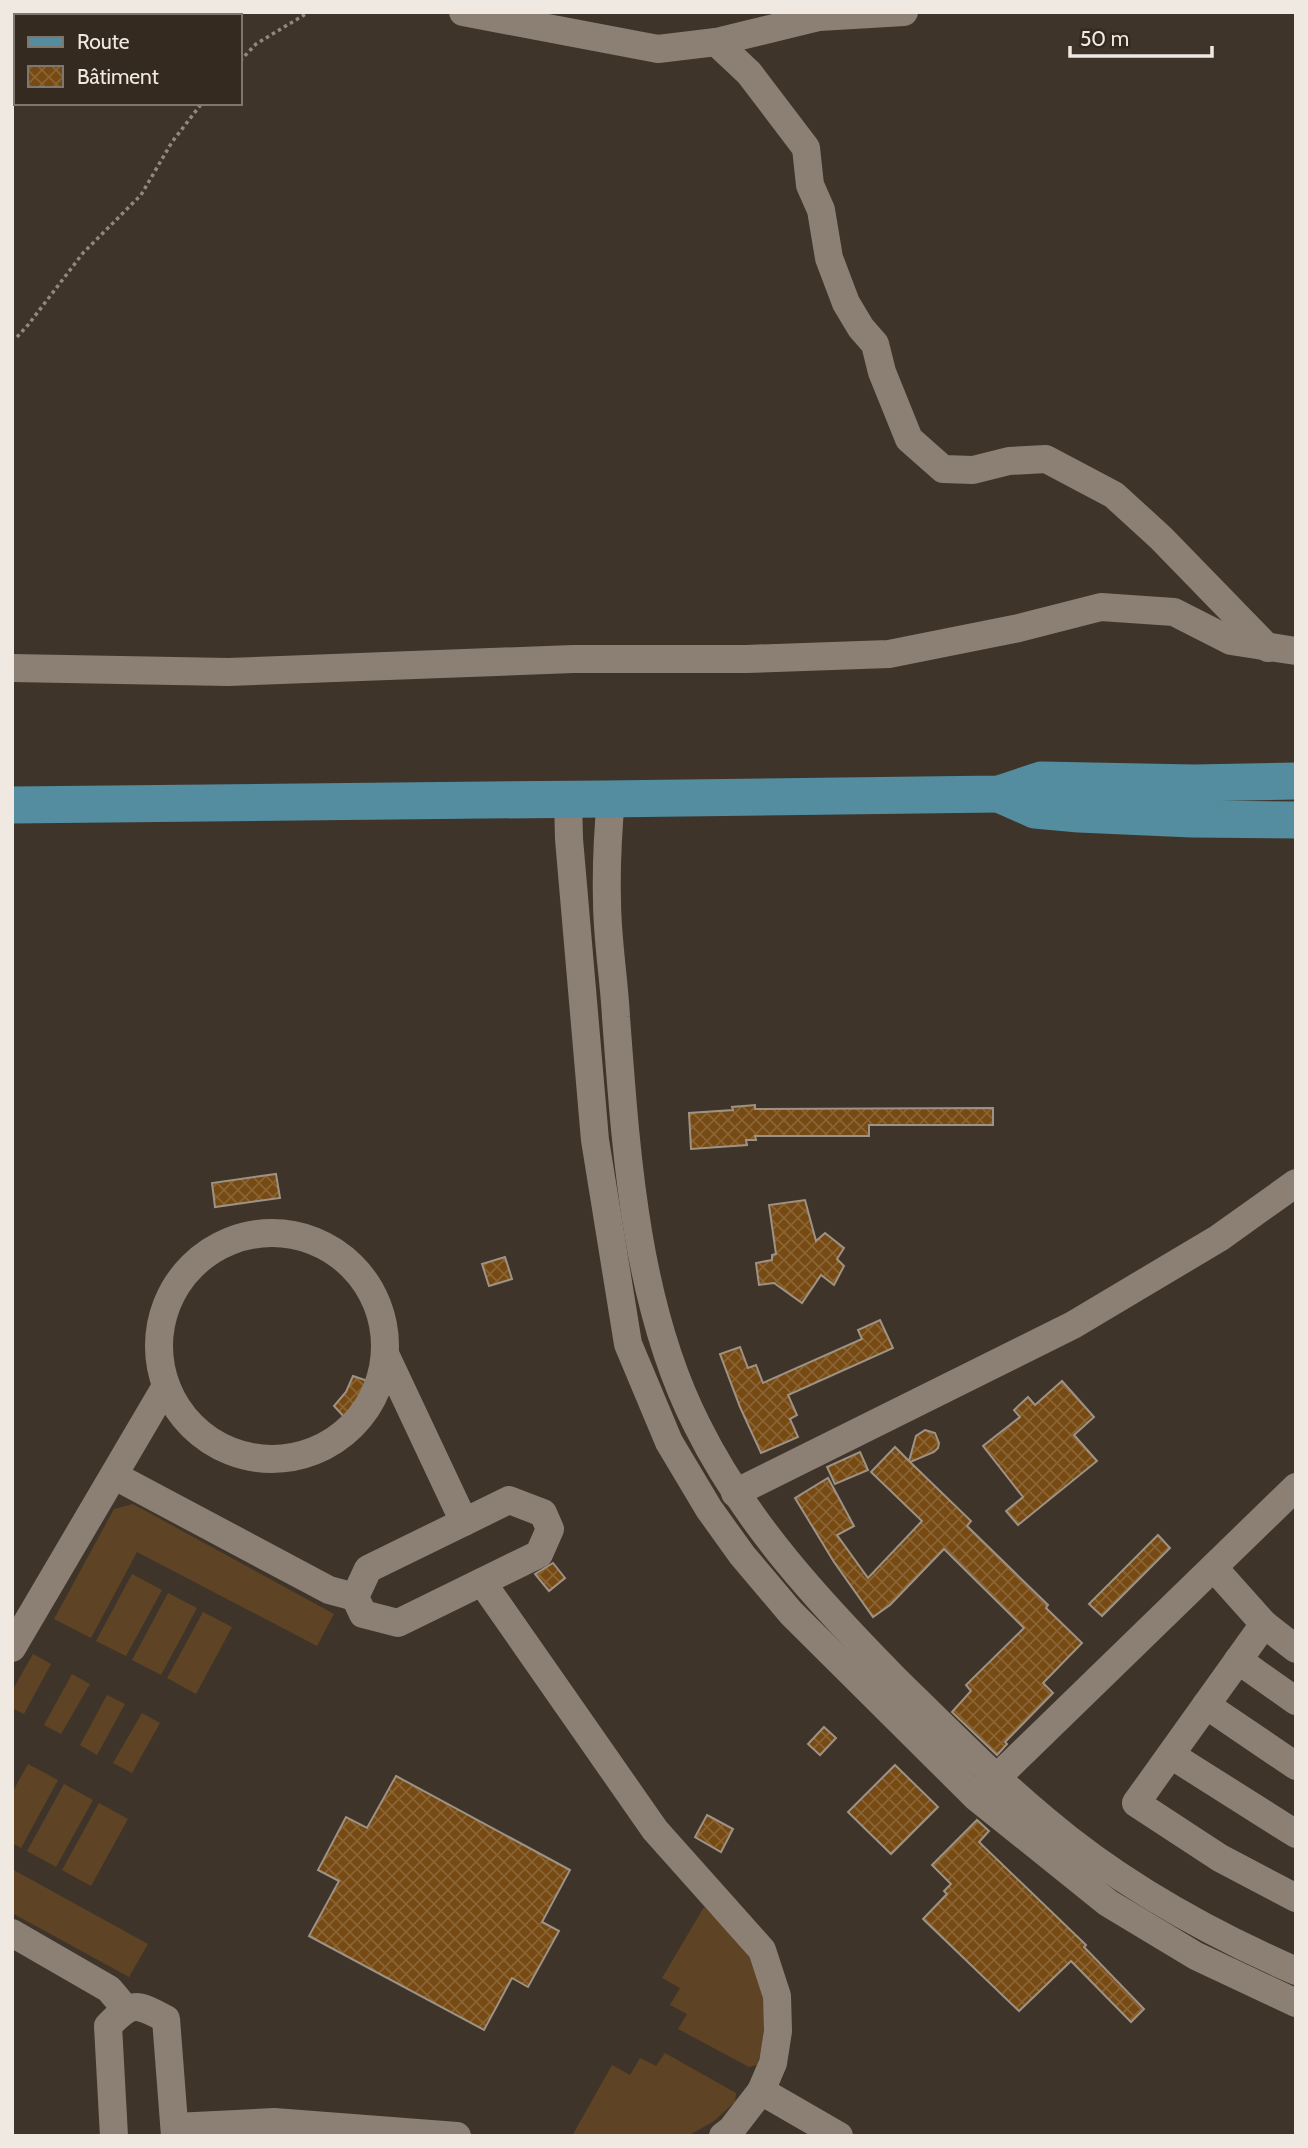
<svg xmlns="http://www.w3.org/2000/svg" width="1308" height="2148" font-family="Cabin,sans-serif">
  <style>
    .grass { fill: #5e4325 }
    .building { fill: url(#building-cross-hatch); stroke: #9e9285; stroke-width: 2 }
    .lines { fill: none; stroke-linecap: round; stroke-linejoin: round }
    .path { stroke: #928880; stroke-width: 3.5; stroke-dasharray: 3.5 3.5; stroke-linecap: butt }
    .minor { stroke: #8c8074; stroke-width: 28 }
    .major { stroke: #538d9f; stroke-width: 37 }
  </style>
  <defs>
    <pattern id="building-cross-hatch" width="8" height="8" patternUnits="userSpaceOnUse" patternTransform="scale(1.75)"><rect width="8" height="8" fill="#764a12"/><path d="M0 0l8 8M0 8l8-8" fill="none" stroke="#8a6434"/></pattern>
  </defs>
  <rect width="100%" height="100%" fill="#3f342a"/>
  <!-- grass -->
  <g class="grass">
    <path d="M133,1504l201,110 -17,32 -180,-94 -46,86 -37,-19 60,-110z"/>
    <path d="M132,1574l30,16 -36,66 -30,-15z"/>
    <path d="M168,1593l29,15 -36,67 -29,-15z"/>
    <path d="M203,1612l29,15 -36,67 -29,-16z"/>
    <path d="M33,1654l18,10 -27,50 -12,-6v-17z"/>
    <path d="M72,1674l18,10 -29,50 -17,-9z"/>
    <path d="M107,1695l18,9 -28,51 -17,-10z"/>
    <path d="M142,1713l18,10 -28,50 -19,-10z"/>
    <path d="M28,1764l30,16 -37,68 -9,-5v-50z"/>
    <path d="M64,1784l29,16 -37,67 -29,-16z"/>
    <path d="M99,1803l29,16 -37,67 -29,-16z"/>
    <path d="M12,1869l136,75 -19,33 -117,-64z"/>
    <path d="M704,1907c13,13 38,37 47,52 17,30 16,75 6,106l-8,2 -71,-38 9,-15 -17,-9 10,-17 -18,-10z"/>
    <path d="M665,2053l71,40 -1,9 -21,19 -26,15h-116l40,-71 18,10 10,-17 16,8z"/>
  </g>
  <!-- building -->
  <g class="building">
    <path d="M755,1105v4l238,-1v17h-124v11h-114l1,4h-10l1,5 -56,4 -2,-36 44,-3 -1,-3z"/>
    <path d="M276,1174l4,24 -65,9 -3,-24z"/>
    <path d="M805,1200l11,41 9,-8 19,15 -7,11 7,7 -10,19 -13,-10 -19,28 -28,-20 -15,2 -3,-22 16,-3v-5l4,-1 -7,-49z"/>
    <path d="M505,1257l7,22 -23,7 -7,-22z"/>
    <path d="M880,1320l13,28 -105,47 9,20 -7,4 8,18 -37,16 -21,-46 -20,-53 20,-7 8,21 8,-3 7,18 99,-44 -4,-9z"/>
    <path d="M353,1376l18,6 -9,20 -15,18 -13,-14 12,-14z"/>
    <path d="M1062,1381l32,36 -20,18 23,26 -79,64 -12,-14 17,-14 -40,-51 37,-29 -6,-7 14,-13 7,8z"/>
    <path d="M925,1430l10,3 4,10 -1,5 -4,4 -24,10 61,59 -4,5 81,79 -2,3 36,35 -39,40 10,10 -48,49 2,2 -10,11 -45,-43 19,-21 -5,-6 58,-57 -80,-79 -54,56 -17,12 -39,-55 -39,-64 33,-20 26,48 -17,9 31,43 54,-57 -51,-49 24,-25 14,14 7,-25z"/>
    <path d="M860,1452l8,18 -33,14 -8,-17z"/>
    <path d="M1158,1535l12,13 -68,68 -13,-12z"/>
    <path d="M553,1563l12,15 -16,13 -14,-17z"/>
    <path d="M824,1727l12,11 -16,17 -12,-11z"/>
    <path d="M895,1765l43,42 -47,47 -43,-42z"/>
    <path d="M396,1776l174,94 -28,52 17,9 -31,56 -16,-9 -28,52 -175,-94 30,-55 -21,-11 28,-53 21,11z"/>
    <path d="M707,1815l26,14 -12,23 -26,-15z"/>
    <path d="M977,1820l12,11 -10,11 107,103 -2,2 60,62 -13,13 -60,-61 -52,50 -96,-92 24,-25 -3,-3 7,-7 -19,-19z"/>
  </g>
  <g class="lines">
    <!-- path -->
    <g class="path">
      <path d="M240,61l16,-17 53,-32"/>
      <path d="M17,337l11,-12 55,-72 58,-58 31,-53 30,-39"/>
    </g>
    <!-- minor -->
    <g class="minor">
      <path d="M463,12l195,37 58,-7 103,-25 85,-5"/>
      <path d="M716,42l33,31 57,75 4,37 11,25 8,48 17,45 15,25 14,16 7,28 27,67 34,30 30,1 36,-9 37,-2 68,36 47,43 107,110"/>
      <path d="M12,668l216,4 345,-13h173l143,-5 130,-26 82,-21 73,5 57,29 65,10"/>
      <path d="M611,797c-3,34 -5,68 -4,103 0,39 7,78 9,117 10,134 19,286 81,408 48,97 123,178 198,254 49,48 97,97 150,141 74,63 162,112 251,151"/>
      <path d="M568,798l1,41 26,301 33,204 41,98 40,67 33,46 49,58 185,184 132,106 88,53 100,47"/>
      <circle cx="272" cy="1346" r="113"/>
      <path d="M385,1354l79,168"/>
      <path d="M115,1476l214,114 26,7"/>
      <path d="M735,1493l338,-168 146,-87 77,-55"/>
      <path d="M509,1500l34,13 7,16 -11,25 -141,69 -35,-9 -8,-17 13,-28z"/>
      <path d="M1214,1568l50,56 32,25"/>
      <path d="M482,1582l173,248 107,120 15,46 1,35 -5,32 -12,28 -30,39 -8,6"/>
      <path d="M1264,1624l-128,179 84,55 76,40"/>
      <path d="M12,1648l154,-262"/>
      <path d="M1238,1660l58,41"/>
      <path d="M1206,1705l90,61"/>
      <path d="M1171,1755l125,79"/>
      <path d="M984,1790l312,-303"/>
      <path d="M12,1933l97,56 16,19"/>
      <path d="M761,2091l78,45"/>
      <path d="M175,2127l99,-5 183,14"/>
      <path d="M114,2136l-6,-110c24,-25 28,-23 58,-7l9,117"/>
    </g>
    <!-- major -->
    <g class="major">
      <path d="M999,794l36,16 44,4 113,5 104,1"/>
      <path d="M12,805c329,-1 658,-8 987,-11l42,-14 153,3 102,-2"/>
    </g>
  </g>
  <!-- border -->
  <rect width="1308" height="2148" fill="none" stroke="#f0e9e2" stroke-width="28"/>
  <!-- legend -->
  <rect x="14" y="14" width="228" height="91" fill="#342a20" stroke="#7f766e" stroke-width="2"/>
  <rect x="28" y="37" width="35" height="10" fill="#538d9f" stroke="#7f766e" stroke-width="2"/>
  <text x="77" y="49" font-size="21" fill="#f0e9e2">Route</text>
  <rect x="28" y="66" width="35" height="21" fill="url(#building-cross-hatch)" stroke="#7f766e" stroke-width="2"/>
  <text x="77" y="84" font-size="21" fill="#f0e9e2">Bâtiment</text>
  <!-- scale -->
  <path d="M1070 46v10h142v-10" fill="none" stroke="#f0e9e2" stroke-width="3.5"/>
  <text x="1080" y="46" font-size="21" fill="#f0e9e2" stroke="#342a20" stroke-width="5" paint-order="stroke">50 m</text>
</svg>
